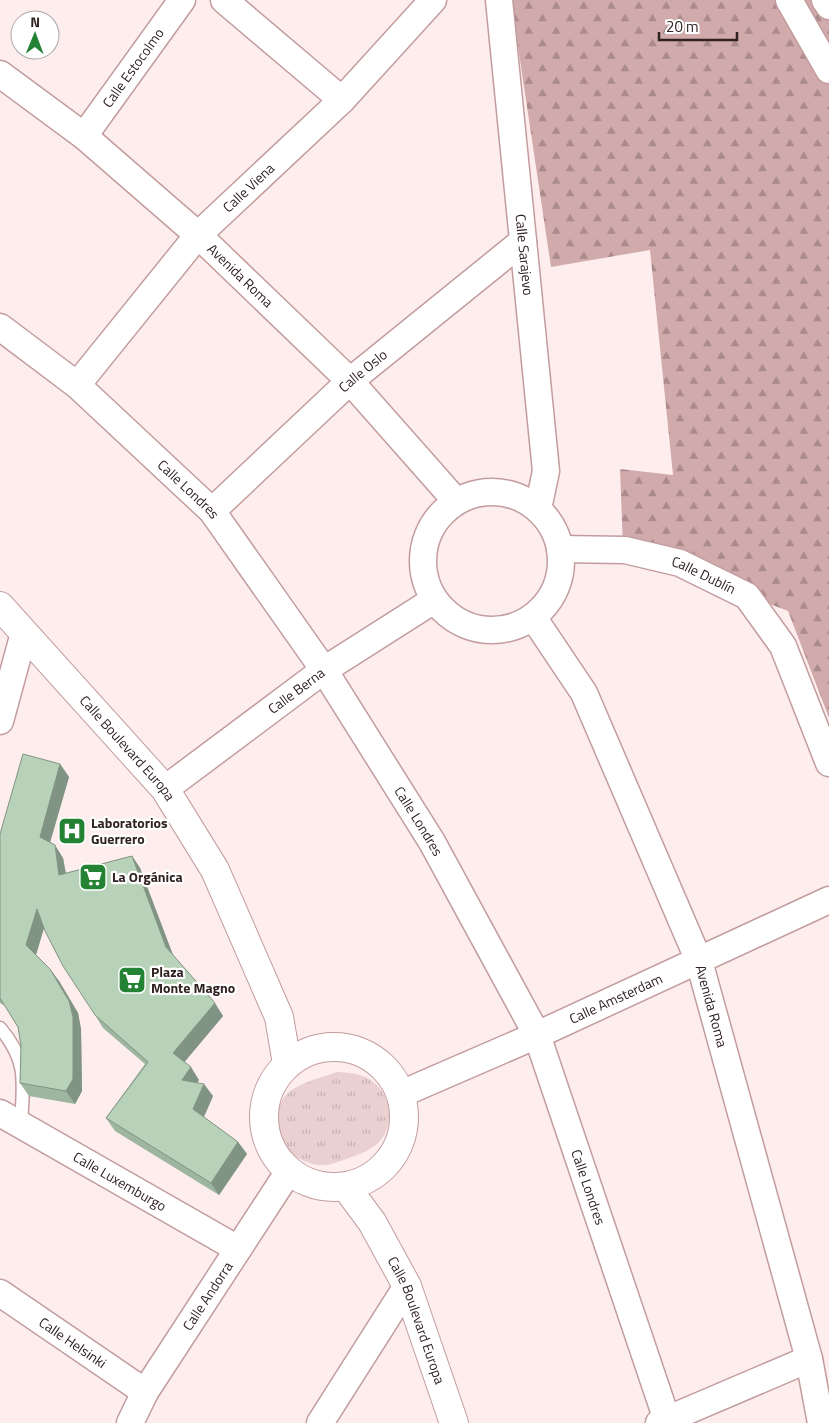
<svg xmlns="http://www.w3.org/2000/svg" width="829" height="1423" font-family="'Titillium Web',sans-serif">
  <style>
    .grass { fill: url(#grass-tufts) }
    .forest { fill: url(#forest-firs) }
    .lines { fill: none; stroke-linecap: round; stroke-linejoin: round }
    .service-casing { stroke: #c39c9d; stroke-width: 15 }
    .minor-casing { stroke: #c39c9d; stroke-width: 29 }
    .secondary-casing { stroke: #c39c9d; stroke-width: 30 }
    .service { stroke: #fff; stroke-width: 12 }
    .minor { stroke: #fff; stroke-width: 26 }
    .secondary { stroke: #fff; stroke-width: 28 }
    .wall { fill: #9eb59f }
    .shaded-wall { fill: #819382 }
    .building { fill: #b8d2b9; stroke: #819382 }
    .labels { text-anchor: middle; stroke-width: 4.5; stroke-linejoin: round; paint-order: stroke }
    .street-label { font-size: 14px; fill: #302122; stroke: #fff }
    .poi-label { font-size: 14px; font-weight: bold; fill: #302122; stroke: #fff; text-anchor: start }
  </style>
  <defs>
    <pattern id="grass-tufts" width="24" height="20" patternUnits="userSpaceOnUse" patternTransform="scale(1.25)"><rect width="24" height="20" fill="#ead0d0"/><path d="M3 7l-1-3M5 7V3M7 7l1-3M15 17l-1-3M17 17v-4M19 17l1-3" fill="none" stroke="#c9b2b2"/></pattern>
    <pattern id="forest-firs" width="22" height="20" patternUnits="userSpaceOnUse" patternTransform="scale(1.25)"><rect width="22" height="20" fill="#d1aaab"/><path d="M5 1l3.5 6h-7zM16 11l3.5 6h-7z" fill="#aa8a8b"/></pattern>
  </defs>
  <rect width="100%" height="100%" fill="#feeded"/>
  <!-- grass -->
  <path class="grass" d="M337,1072c13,1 25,1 36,10 20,14 23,50 0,65 -7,5 -16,8 -24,11 -19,7 -28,11 -47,2 -7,-3 -17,-9 -20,-16 -6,-13 -6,-38 3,-48 12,-13 36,-18 52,-24z"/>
  <!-- forest -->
  <path class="forest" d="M511,0h318v718l-41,-107 -165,-64 -3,-78 53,6 -23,-225 -99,17z"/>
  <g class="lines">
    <defs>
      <path id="service" d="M0,1028c29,34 23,55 21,97"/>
      <g id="minor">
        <path d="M224,0l118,100"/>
        <path id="s1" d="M499,0l47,471 -8,38"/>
        <path d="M789,0l40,70"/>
        <path d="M825,0l4,6"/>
        <path id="s2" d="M0,74l84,62 114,99 152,146 106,120"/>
        <path id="s3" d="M84,136l98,-136"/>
        <path id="s4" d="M0,327l77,58 135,126 112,159 108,172 105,193 131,388"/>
        <path id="s5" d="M77,385l121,-150 144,-135 91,-100"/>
        <circle cx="492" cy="561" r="69"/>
        <path id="s6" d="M212,511l138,-130 173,-140"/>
        <path id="s7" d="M560,549l65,1 55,13 67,33 36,50 46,117"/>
        <path id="s8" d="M533,617l51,76 115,268 110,398 12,64"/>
        <path d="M0,721l24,-88"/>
        <path id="s9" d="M165,789l159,-119 110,-70"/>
        <path id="s10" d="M401,1094l136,-59 292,-135"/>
        <path id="s11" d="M0,1113l238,136"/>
        <path id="s12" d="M0,1293l145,99"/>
        <path id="s13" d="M130,1423l15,-31 144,-221"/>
        <path d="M320,1423l87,-137"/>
        <path d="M659,1423l150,-64"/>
      </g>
      <g id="secondary">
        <path id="s14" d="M0,606l165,183 50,81 64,147 8,47"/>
        <circle cx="334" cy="1117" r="70"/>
        <path id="s15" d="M346,1187l26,35 35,64 47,137"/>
      </g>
    </defs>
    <!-- service casing -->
    <use href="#service" class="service-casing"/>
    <!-- minor casing -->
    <use href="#minor" class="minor-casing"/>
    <!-- secondary casing -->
    <use href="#secondary" class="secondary-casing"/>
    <!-- service -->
    <use href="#service" class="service"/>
    <!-- minor -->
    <use href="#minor" class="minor"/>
    <!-- secondary -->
    <use href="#secondary" class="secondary"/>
  </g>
  <!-- wall -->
  <path class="wall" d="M60,764l9,13 -19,66 13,15 3,15 66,-17 8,12 33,88 50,60 -39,46 15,18 -2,3 16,13 -9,21 34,25 9,12 -28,41 -104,-64 -9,-13 39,-54 -42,-36 -8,-13 -51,-87 -8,27 23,26 19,32 3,16 1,62 -7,13 -46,-8 -9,-13 1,-38 -3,-18 -13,-21 -5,-3v-169z"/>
  <!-- shaded-wall -->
  <g class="shaded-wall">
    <path d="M60,764l9,13 -21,72 -8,-12z"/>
    <path d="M55,845l8,13 5,30 -9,-13z"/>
    <path d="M132,856l8,12 35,92 -9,-13z"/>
    <path d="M37,909l9,12 -11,37 -9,-13z"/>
    <path d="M50,969l9,12 19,32 3,16 1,62 -7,13 -9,-13z"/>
    <path d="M215,1003l8,13 -41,49 -9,-12z"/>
    <path d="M191,1067l8,13 -8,13 -9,-13z"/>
    <path d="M204,1084l9,12 -11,25 -9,-12z"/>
    <path d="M238,1142l9,12 -28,41 -8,-12z"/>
  </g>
  <!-- building -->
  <path class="building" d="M23,754l37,10 -20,73 15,8 4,30 73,-19 34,91 49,56 -42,50 18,14 -9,13 22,4 -11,25 45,33 -27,41 -105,-65 42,-56 -53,-47 -32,-49 -18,-35 -8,-22 -11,36 24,24 19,32 4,16v62l-7,12 -46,-8 1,-38 -3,-18 -18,-29v-164z"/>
  <!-- icons -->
  <defs>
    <symbol id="hospital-square" viewBox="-11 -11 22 22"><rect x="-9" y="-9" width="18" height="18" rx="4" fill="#238234" stroke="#fff"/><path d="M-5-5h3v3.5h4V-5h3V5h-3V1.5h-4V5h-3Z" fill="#fff"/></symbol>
    <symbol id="supermarket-square" viewBox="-11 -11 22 22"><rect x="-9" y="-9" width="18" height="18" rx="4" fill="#238234" stroke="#fff"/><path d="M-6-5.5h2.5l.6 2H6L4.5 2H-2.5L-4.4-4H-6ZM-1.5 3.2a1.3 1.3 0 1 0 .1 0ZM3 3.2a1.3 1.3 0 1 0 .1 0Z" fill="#fff"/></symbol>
  </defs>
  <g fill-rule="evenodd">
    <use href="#hospital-square" x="56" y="815" width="32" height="32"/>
    <use href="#supermarket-square" x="77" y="861" width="32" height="32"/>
    <use href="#supermarket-square" x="116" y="964" width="32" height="32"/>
  </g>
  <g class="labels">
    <!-- street labels -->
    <g class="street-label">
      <text dy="5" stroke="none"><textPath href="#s3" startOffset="84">Calle Estocolmo</textPath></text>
      <text dy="5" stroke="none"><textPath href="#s5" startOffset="262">Calle Viena</textPath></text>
      <text dy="5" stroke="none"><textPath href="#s1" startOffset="256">Calle Sarajevo</textPath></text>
      <text dy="5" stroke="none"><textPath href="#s2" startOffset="314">Avenida Roma</textPath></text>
      <text dy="5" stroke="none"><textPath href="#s6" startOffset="206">Calle Oslo</textPath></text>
      <text dy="5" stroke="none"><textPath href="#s4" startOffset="249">Calle Londres</textPath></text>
      <text dy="5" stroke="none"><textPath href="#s7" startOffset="148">Calle Dublín</textPath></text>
      <text dy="5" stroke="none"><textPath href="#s9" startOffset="164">Calle Berna</textPath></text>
      <text dy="5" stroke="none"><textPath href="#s14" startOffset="191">Calle Boulevard Europa</textPath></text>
      <text dy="5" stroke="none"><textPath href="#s4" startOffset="654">Calle Londres</textPath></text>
      <text dy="5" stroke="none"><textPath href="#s10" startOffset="235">Calle Amsterdam</textPath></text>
      <text dy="5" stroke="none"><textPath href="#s8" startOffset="430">Avenida Roma</textPath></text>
      <text dy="5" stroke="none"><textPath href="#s11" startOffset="138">Calle Luxemburgo</textPath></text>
      <text dy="5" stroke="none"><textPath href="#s4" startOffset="1059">Calle Londres</textPath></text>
      <text dy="5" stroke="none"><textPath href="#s13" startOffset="149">Calle Andorra</textPath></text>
      <text dy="5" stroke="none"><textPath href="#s15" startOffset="152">Calle Boulevard Europa</textPath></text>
      <text dy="5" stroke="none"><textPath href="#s12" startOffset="88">Calle Helsinki</textPath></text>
    </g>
    <!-- poi labels -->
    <g class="poi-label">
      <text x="91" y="828">Laboratorios<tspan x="91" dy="16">Guerrero</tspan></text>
      <text x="112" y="882">La Orgánica</text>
      <text x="151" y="977">Plaza<tspan x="151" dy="16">Monte Magno</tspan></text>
    </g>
  </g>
  <!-- north arrow -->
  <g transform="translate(35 35) rotate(1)"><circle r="24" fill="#ffffff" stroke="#aca6a7"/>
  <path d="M0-4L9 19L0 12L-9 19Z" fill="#238234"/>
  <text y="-8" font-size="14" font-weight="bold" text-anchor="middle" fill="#302122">N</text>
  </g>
  <!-- scale -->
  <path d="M659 32v8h78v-8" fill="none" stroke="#302122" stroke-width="2.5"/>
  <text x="666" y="32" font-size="15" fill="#302122" stroke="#ffffff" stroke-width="4" paint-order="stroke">20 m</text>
</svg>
